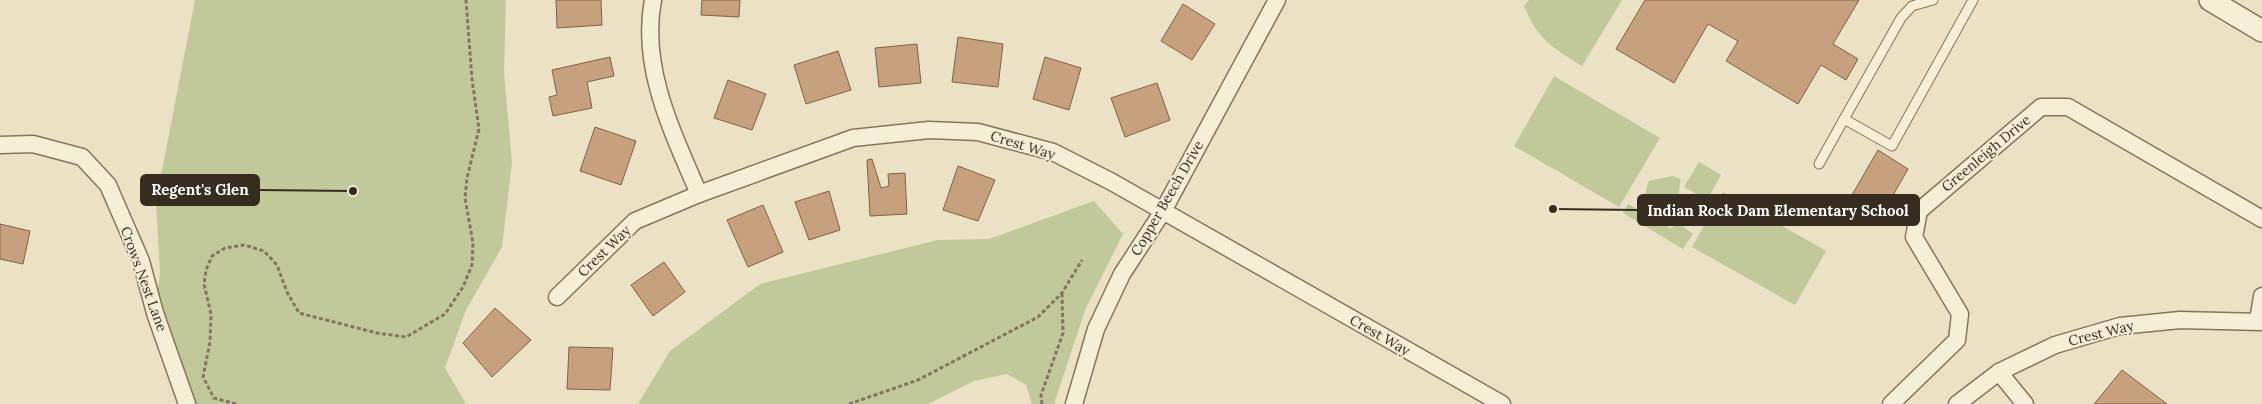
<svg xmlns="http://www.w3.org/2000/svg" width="2262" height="404" font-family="Lora,serif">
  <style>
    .green { fill: #c1c99a }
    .building { fill: #c7a07e; stroke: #836144 }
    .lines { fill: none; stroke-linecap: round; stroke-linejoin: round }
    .service-casing { stroke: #85755d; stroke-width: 11 }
    .minor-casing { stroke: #85755d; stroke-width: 19 }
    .tertiary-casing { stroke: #85755d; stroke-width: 24 }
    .path { stroke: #85755d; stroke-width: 3; stroke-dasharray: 4 2.5; stroke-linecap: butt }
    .service { stroke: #f6efd8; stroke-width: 9 }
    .minor { stroke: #f6efd8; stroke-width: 16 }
    .tertiary { stroke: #f6efd8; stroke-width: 21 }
    .labels { text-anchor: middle; stroke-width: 4; stroke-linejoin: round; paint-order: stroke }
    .street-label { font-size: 14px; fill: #362c20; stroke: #f3ecd5 }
    .leader { fill: none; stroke: #362c20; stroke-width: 2 }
    .callout-dot { fill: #362c20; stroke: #f3ecd5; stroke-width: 2 }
    .callout { fill: #362c20; stroke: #362c20; stroke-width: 2 }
    .callout-label { font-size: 15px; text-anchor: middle; font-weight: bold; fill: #fff }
  </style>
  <rect width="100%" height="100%" fill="#ebe2c6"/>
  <!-- green -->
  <g class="green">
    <path d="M195,0h311l-2,72 8,91 -10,84 -36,63 -21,58 21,36h-279l-32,-91 5,-40 -4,-72z"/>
    <path d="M1529,0h93l-40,66c-30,-19 -44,-26 -58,-60z"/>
    <path d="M1554,76l106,62 -41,69 -105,-61z"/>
    <path d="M1699,162l22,13 -14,25 -23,-13z"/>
    <path d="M1673,176l7,3c1,15 -6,33 -20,38 -13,-7 -18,-23 -11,-36z"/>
    <path d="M1723,192l103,59 -31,54 -103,-58z"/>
    <path d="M1094,201l29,33 -38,76 -31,94h-22l-6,-19 -19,-11 -33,7 -46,23h-290l32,-53 90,-67 178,-44 51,-1z"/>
    <path d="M1628,204l42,24 10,-4 13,10 -10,15 -60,-36z"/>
  </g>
  <!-- building -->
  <g class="building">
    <path d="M556,0h45l1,25 -45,3z"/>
    <path d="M702,0h38l-1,17 -38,-2z"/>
    <path d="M1645,0h214l-26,44 25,15 -12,21 -25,-15 -23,39 -72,-43 12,-20 -30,-17 -34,59 -58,-34z"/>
    <path d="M1183,4l32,20 -23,36 -31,-19z"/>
    <path d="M958,37l45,7 -5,43 -46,-5z"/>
    <path d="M917,44l4,39 -42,4 -4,-39z"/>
    <path d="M838,51l13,39 -45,14 -12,-39z"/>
    <path d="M610,57l4,19 -27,6 5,26 -39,8 -4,-19 8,-2 -5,-25z"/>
    <path d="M1045,57l36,11 -12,42 -36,-11z"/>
    <path d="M728,80l38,14 -14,36 -38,-12z"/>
    <path d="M1157,83l13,37 -45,17 -14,-39z"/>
    <path d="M595,127l41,14 -15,44 -41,-14z"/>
    <path d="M1878,150l30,19 -32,56 -31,-18z"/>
    <path d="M872,159l9,29 8,-2 -1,-12 17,-1 2,41 -37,2 -3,-56z"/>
    <path d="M958,166l37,14 -17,41 -35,-11z"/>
    <path d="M829,191l11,39 -31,10 -14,-38z"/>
    <path d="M763,205l20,47 -35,15 -21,-47z"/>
    <path d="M0,224l30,7 -7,33 -23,-5z"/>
    <path d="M664,262l21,30 -32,24 -22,-31z"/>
    <path d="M495,308l36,32 -39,37 -29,-34z"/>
    <path d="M569,347l44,1 -3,42 -43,-1z"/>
    <path d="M2122,370l45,34h-73z"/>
  </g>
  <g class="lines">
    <defs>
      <g id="service">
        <path d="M1933,0l-21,6 -11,12 -57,101 48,27 81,-146"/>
        <path d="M1819,164l25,-45"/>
      </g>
      <g id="minor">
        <path d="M653,0c-13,68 20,133 46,194"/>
        <path d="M0,145l33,-1 49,13 26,28 33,76 14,52 32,91"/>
        <path d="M557,297l78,-76 64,-27 154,-56 76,-8 49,2 75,20 59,30 390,222"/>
        <path d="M2258,321l4,-25"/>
        <path d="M1999,372l26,32"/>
        <path d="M1074,404l22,-75 26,-55 41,-63 114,-211"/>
        <path d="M1891,404l66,-64 3,-26 -46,-77 5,-26 122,-104h27l194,112"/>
        <path d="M1957,404l42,-32 56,-27 65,-19 60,-6 82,2"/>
      </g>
      <path id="tertiary" d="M2210,0l52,31"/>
    </defs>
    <!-- service casing -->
    <use href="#service" class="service-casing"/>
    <!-- minor casing -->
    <use href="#minor" class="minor-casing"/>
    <!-- tertiary casing -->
    <use href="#tertiary" class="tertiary-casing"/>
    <!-- path -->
    <g class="path">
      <path d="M236,404l-22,-6 -11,-21 7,-35 1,-28 -7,-30 2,-14 6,-14 13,-8 19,-3 20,6 13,14 10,27 12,21 78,20 29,4 39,-23 18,-27 9,-22 1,-22 -8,-45 2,-20 12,-49 -7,-50 -6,-79"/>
      <path d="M849,404l69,-24 120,-63 24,-24 20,-33"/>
      <path d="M1042,404l-1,-9 22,-62 -1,-39"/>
    </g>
    <!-- service -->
    <use href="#service" class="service"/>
    <!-- minor -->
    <use href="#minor" class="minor"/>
    <!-- tertiary -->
    <use href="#tertiary" class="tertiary"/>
  </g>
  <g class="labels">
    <!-- street labels -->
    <g class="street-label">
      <text transform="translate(1023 145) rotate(17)" y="5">Crest Way</text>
      <text transform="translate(1986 153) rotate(-40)" y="5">Greenleigh Drive</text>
      <text transform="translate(1167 198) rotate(-60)" y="5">Copper Beech Drive</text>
      <text transform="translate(604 251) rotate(-44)" y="5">Crest Way</text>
      <text transform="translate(144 279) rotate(70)" y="5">Crows Nest Lane</text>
      <text transform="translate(2101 333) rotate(-14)" y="5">Crest Way</text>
      <text transform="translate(1380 335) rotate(30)" y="5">Crest Way</text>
    </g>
  </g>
  <!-- callouts -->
  <path class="leader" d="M353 191L259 190M1553 209L1638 210"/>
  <g class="callout-dot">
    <circle cx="353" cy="191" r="5"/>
    <circle cx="1553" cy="209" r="5"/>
  </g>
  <g class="callout">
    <rect x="141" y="175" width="118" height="30" rx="5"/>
    <rect x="1638" y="195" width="281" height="30" rx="5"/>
  </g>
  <g class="callout-label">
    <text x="200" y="195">Regent's Glen</text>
    <text x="1778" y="216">Indian Rock Dam Elementary School</text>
  </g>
</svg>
